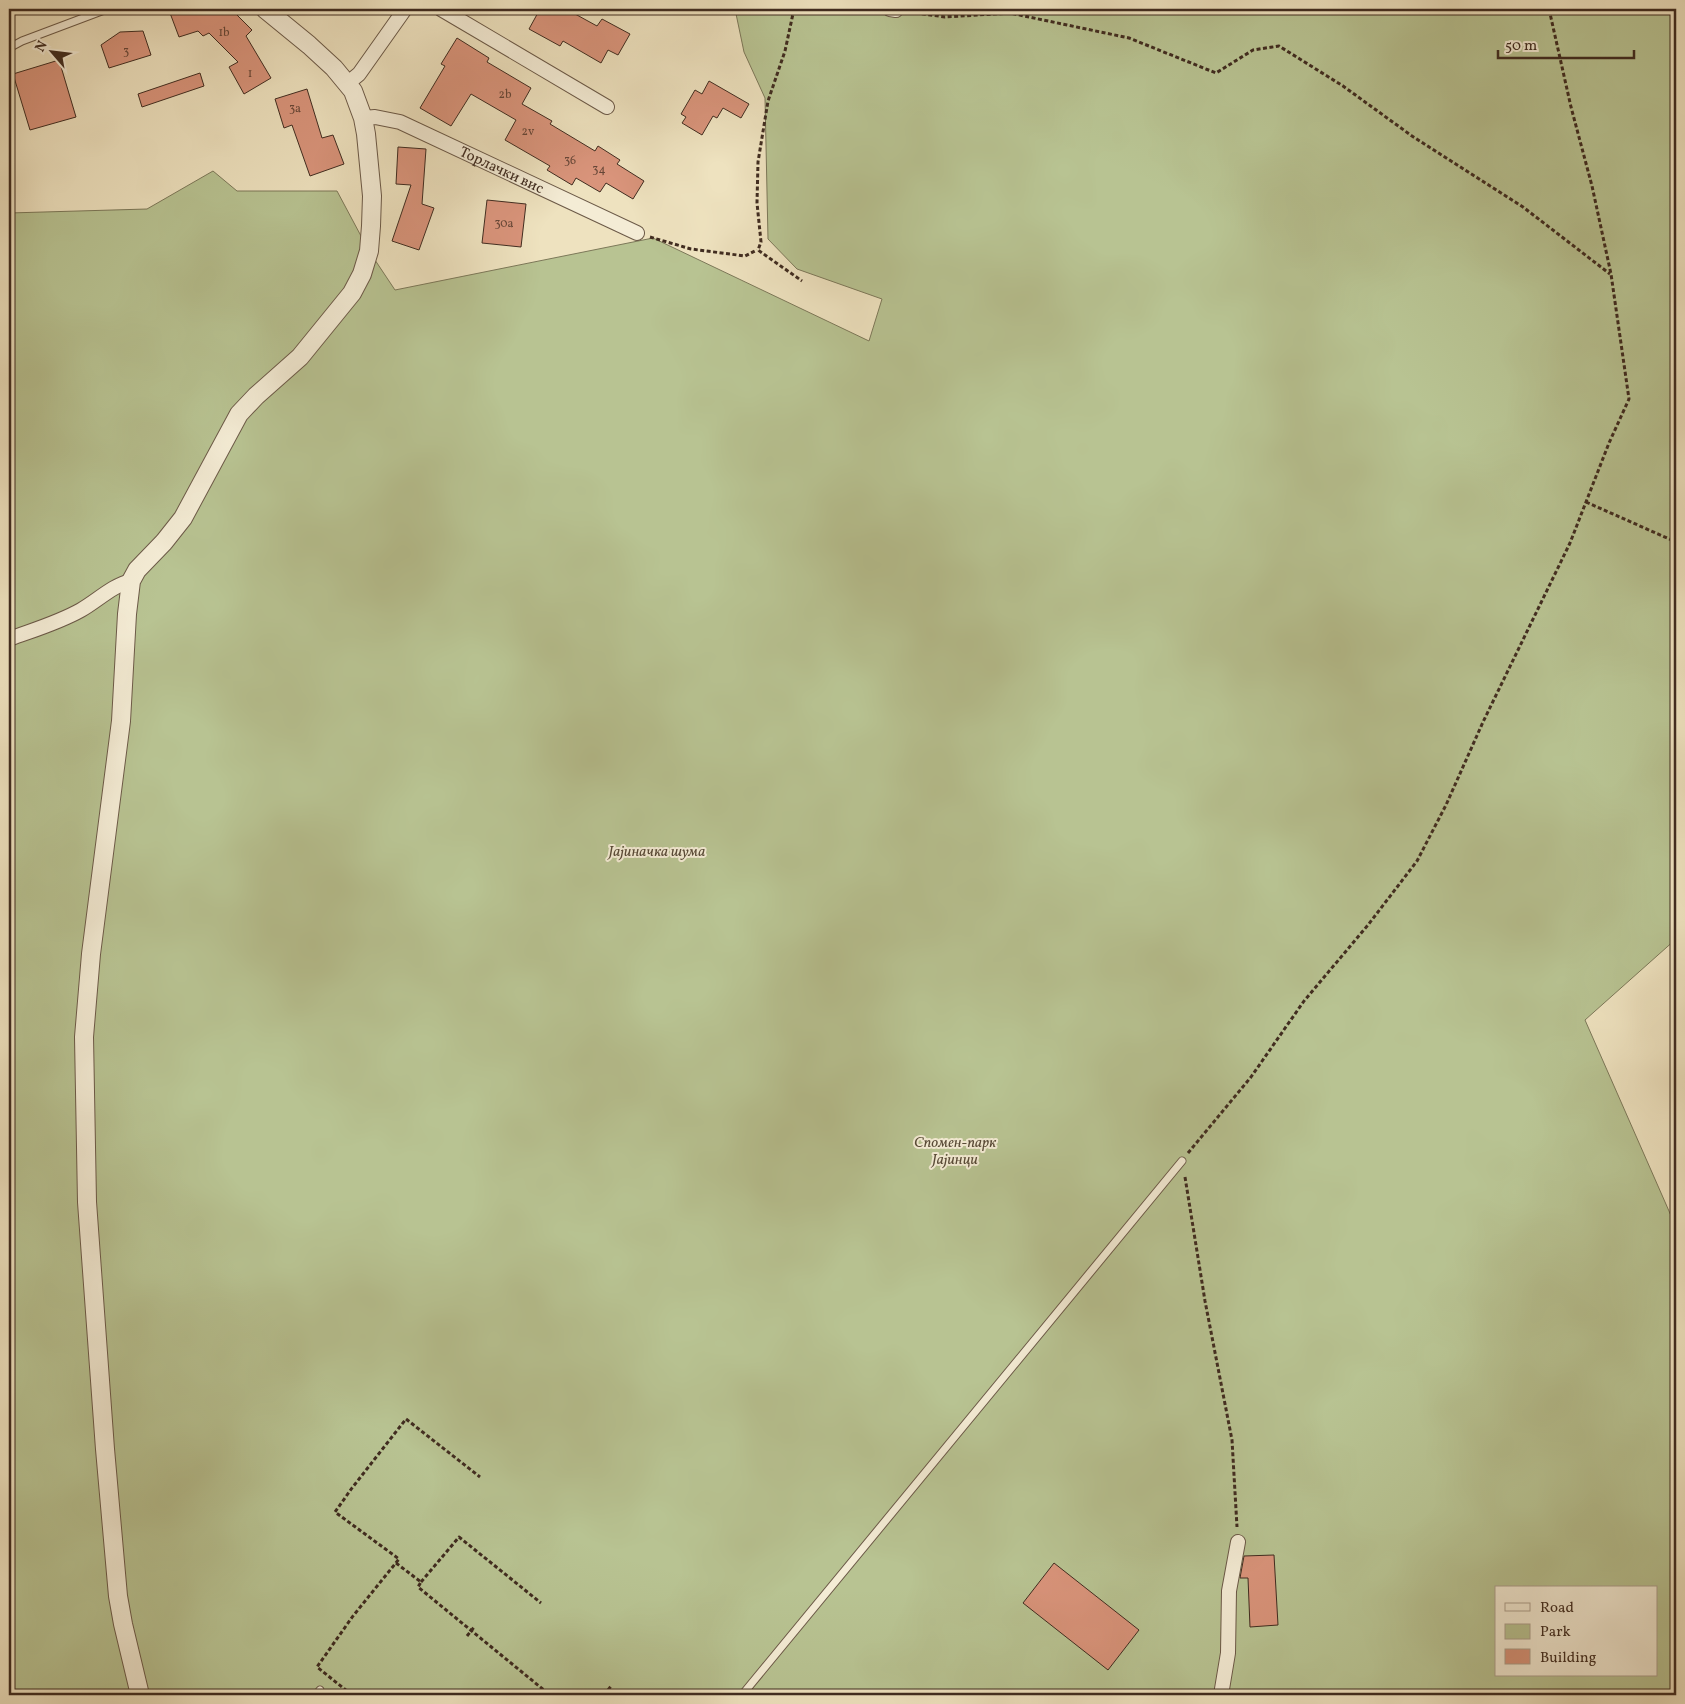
<svg xmlns="http://www.w3.org/2000/svg" width="1685" height="1704" font-family="Vollkorn,serif">
  <style>
    .green { fill: #b8c392; stroke: #7c7859; fill-rule: evenodd }
    .building { fill: #d9947b; stroke: #402c20 }
    .lines { fill: none; stroke-linecap: round; stroke-linejoin: round }
    .service-casing { stroke: #6c5a48; stroke-width: 9 }
    .minor-casing { stroke: #6c5a48; stroke-width: 16 }
    .tertiary-casing { stroke: #6c5a48; stroke-width: 20 }
    .path { stroke: #402c20; stroke-width: 3; stroke-dasharray: 4 2.5; stroke-linecap: butt }
    .service { stroke: #f4ecd5; stroke-width: 7 }
    .minor { stroke: #f4ecd5; stroke-width: 14 }
    .tertiary { stroke: #f4ecd5; stroke-width: 18 }
    .labels { text-anchor: middle; stroke-width: 4; stroke-linejoin: round; paint-order: stroke }
    .number-label { font-size: 12px; fill: #664637 }
    .street-label { font-size: 15px; fill: #402c20; stroke: #f4ecd5 }
    .park-label { font-size: 15px; font-style: italic; fill: #584a37; stroke: #f4ecd5 }
  </style>
  <rect width="100%" height="100%" fill="#eee2bf"/>
  <filter id="stains"><feTurbulence type="fractalNoise" baseFrequency=".004" numOctaves="4"/><feColorMatrix values="0 0 0 0 .2 0 0 0 0 .09 0 0 0 0 .02 0 0 0 .5 -.17"/></filter>
  <radialGradient id="worn" r=".72"><stop offset=".6" stop-color="#630" stop-opacity="0"/><stop offset="1" stop-color="#630" stop-opacity=".3"/></radialGradient>
  <!-- green -->
  <path class="green" d="M735,9h941v930l-91,81 91,207v294l-5,10 5,-1v165h-1667v-1482l138,-4 66,-38 24,20h100l32,60 26,39 258,-52 216,103 13,-42 -85,-30 -29,-30 -3,-141 -21,-46zM1496,1588h160v87h-160z"/>
  <!-- building -->
  <g class="building">
    <path d="M183,9h48l21,21 -6,6 25,42 -27,16 -15,-27 9,-5 -29,-29 -6,3 -5,-5 -19,6 -9,-24z"/>
    <path d="M540,9h26l31,17 5,-7 28,15 -12,21 -10,-5 -7,13 -38,-22 -3,5 -31,-17z"/>
    <path d="M143,31l8,24 -42,13 -8,-23 19,-13z"/>
    <path d="M457,38l32,20 -2,4 44,26 -9,16 30,17 -2,3 45,27 3,-5 22,14 -3,4 27,17 -11,18 -27,-16 -6,9 -24,-14 -4,7 -25,-15 3,-4 -45,-26 11,-20 -45,-26 -20,32 -31,-18 25,-42 -4,-2z"/>
    <path d="M59,60l17,57 -46,13 -17,-56z"/>
    <path d="M200,73l4,13 -62,21 -4,-13z"/>
    <path d="M709,81l40,23 -8,14 -18,-10 -6,10 -4,-2 -11,19 -20,-12 4,-6 -5,-3 14,-24 7,4z"/>
    <path d="M307,89l15,49 11,-3 11,29 -34,12 -18,-51 -8,3 -9,-29z"/>
    <path d="M398,147l28,2 -4,55 12,4 -15,42 -27,-9 19,-56 -15,-1z"/>
    <path d="M487,200l39,4 -5,43 -39,-4z"/>
    <path d="M1274,1555l4,70 -28,2 -2,-49h-8l4,-22z"/>
    <path d="M1054,1563l85,67 -31,40 -85,-67z"/>
  </g>
  <g class="lines">
    <defs>
      <g id="service">
        <path d="M9,48l13,-7 85,-32"/>
        <path d="M316,1695l4,-5"/>
        <path d="M742,1695l440,-534"/>
      </g>
      <g id="minor">
        <path d="M441,9l166,98"/>
        <path d="M890,9l6,1"/>
        <path d="M348,83l11,-9 46,-65"/>
        <path id="s1" d="M363,118l12,-1 25,5 237,111"/>
        <path d="M9,639c24,-9 49,-16 72,-29 16,-9 32,-25 50,-29"/>
        <path d="M1221,1695l7,-42 1,-62 9,-49"/>
      </g>
      <path id="tertiary" d="M140,1695l-17,-71 -5,-28 -13,-147 -18,-247 -3,-165 7,-83 30,-233 6,-107 4,-33 6,-11 27,-28 19,-24 56,-104 17,-18 44,-39 52,-64 10,-19 7,-23 2,-25 1,-30 -6,-62 -3,-16 -10,-27 -19,-23 -25,-23 -44,-36"/>
    </defs>
    <!-- service casing -->
    <use href="#service" class="service-casing"/>
    <!-- minor casing -->
    <use href="#minor" class="minor-casing"/>
    <!-- tertiary casing -->
    <use href="#tertiary" class="tertiary-casing"/>
    <!-- path -->
    <g class="path">
      <path d="M794,9l-9,42 -17,50 -10,61 -1,41 4,39 -3,8 44,31"/>
      <path d="M909,12l36,5 65,-4 119,25 87,35 37,-23 26,-4 64,40 69,50 111,71 87,67"/>
      <path d="M650,237l41,12 54,7 12,-6"/>
      <path d="M1586,502l90,40"/>
      <path d="M1188,1153l63,-76 53,-76 64,-76 49,-64 29,-56 37,-83 87,-179 39,-100 20,-44 -18,-125 -19,-88 -21,-79 -22,-98"/>
      <path d="M1185,1177l20,124 27,139 5,87"/>
      <path d="M396,1563l25,19 -3,5 132,108"/>
      <path d="M421,1582l38,-45 82,66"/>
      <path d="M467,1636l8,-10"/>
      <path d="M352,1695l-35,-28 36,-51 46,-57 -64,-47 17,-24 54,-69 74,58"/>
      <path d="M604,1695l8,-10"/>
    </g>
    <!-- service -->
    <use href="#service" class="service"/>
    <!-- minor -->
    <use href="#minor" class="minor"/>
    <!-- tertiary -->
    <use href="#tertiary" class="tertiary"/>
  </g>
  <g class="labels">
    <!-- number labels -->
    <g class="number-label">
      <text x="224" y="36">1b</text>
      <text x="126" y="55">3</text>
      <text x="250" y="77">1</text>
      <text x="505" y="98">2b</text>
      <text x="295" y="112">3a</text>
      <text x="528" y="135">2v</text>
      <text x="570" y="164">36</text>
      <text x="599" y="173">34</text>
      <text x="504" y="227">30a</text>
    </g>
    <!-- street labels -->
    <g class="street-label">
      <text dy="5" stroke="none"><textPath href="#s1" startOffset="150">Торлачки вис</textPath></text>
    </g>
    <!-- park labels -->
    <g class="park-label">
      <text x="657" y="856">Јајиначка шума</text>
      <text x="955" y="1147">Спомен-парк<tspan x="955" dy="17">Јајинци</tspan></text>
    </g>
  </g>
  <!-- margin -->
  <rect width="1685" height="1704" fill="none" stroke="#eee2bf" stroke-width="30"/>
  <rect x="10" y="10" width="1665" height="1684" fill="none" stroke="#402c20" stroke-width="2.5"/>
  <rect x="15" y="15" width="1655" height="1674" fill="none" stroke="#402c20"/>
  <!-- legend -->
  <rect x="1495" y="1586" width="162" height="90" fill="#f4ecd5" stroke="#ac9f8d"/>
  <rect x="1505" y="1603" width="25" height="8" fill="#f4ecd5" stroke="#ac9f8d"/>
  <text x="1540" y="1612" font-size="15" fill="#402c20">Road</text>
  <rect x="1505" y="1624" width="25" height="15" fill="#b8c392" stroke="#ac9f8d"/>
  <text x="1540" y="1636" font-size="15" fill="#402c20">Park</text>
  <rect x="1505" y="1649" width="25" height="15" fill="#d9947b" stroke="#ac9f8d"/>
  <text x="1540" y="1662" font-size="15" fill="#402c20">Building</text>
  <!-- north arrow -->
  <g transform="translate(52 52) rotate(298)" stroke="#f4ecd5" stroke-width="4" paint-order="stroke">
  <path d="M0-4L9 19L0 12L-9 19Z" fill="#402c20"/>
  <text y="-8" font-size="14" font-weight="bold" text-anchor="middle" fill="#402c20">N</text>
  </g>
  <!-- scale -->
  <path d="M1498 50v8h136v-8" fill="none" stroke="#402c20" stroke-width="2.5"/>
  <text x="1505" y="50" font-size="15" fill="#402c20" stroke="#f4ecd5" stroke-width="4" paint-order="stroke">50 m</text>
  <rect width="100%" height="100%" filter="url(#stains)"/>
  <rect width="100%" height="100%" fill="url(#worn)"/>
</svg>
